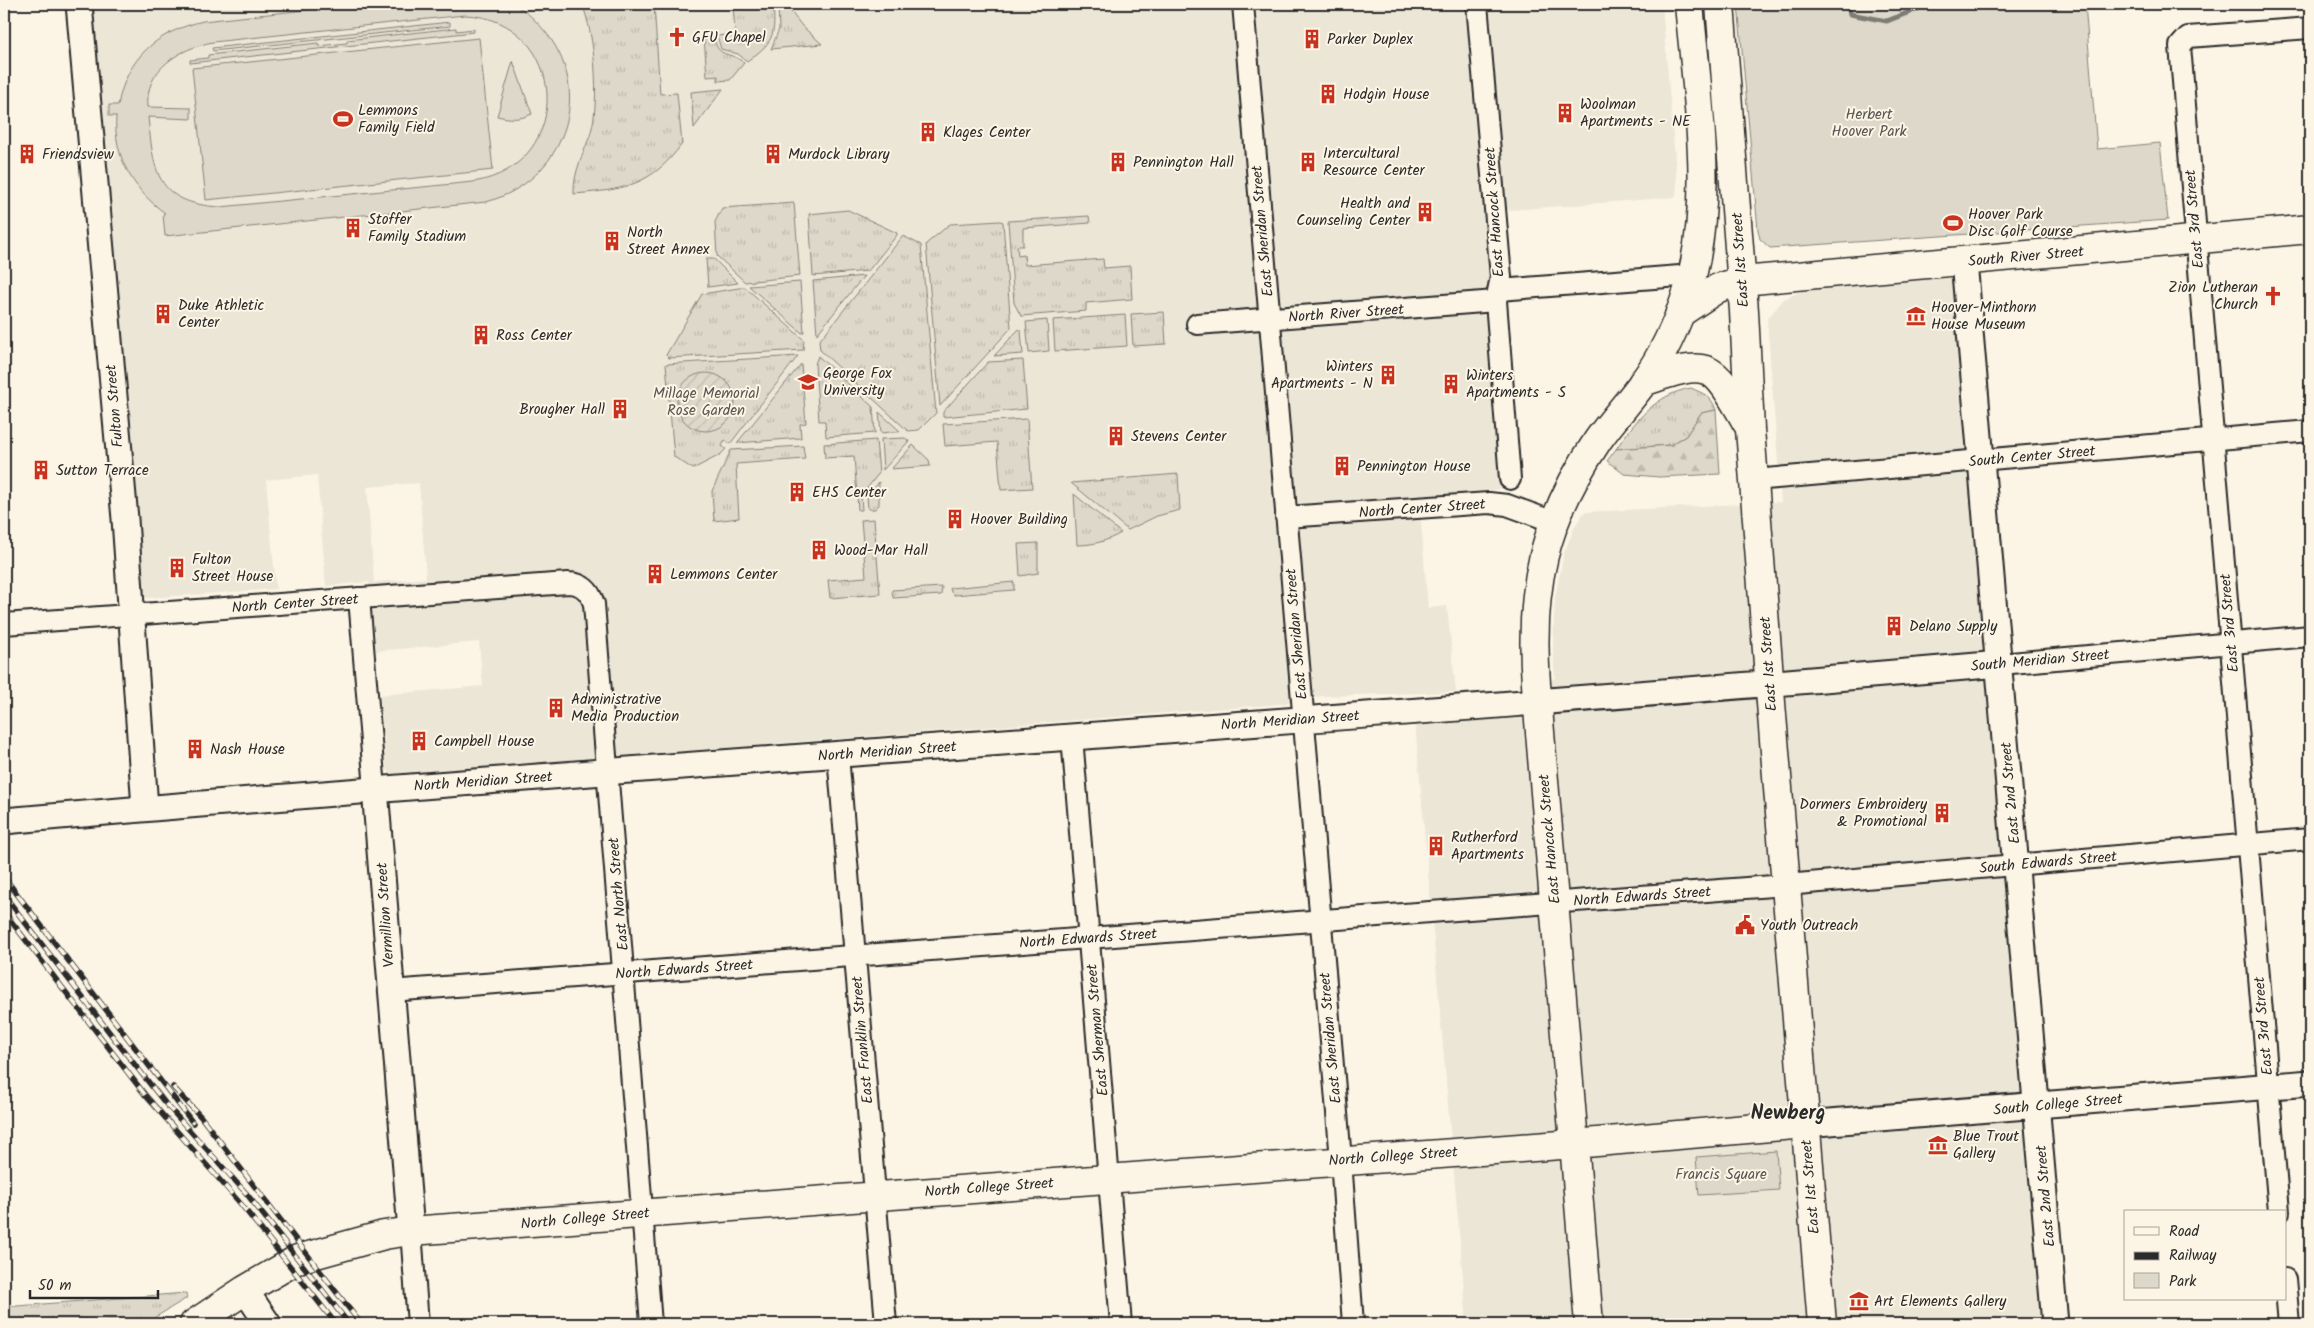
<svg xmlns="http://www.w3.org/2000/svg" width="2314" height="1328" font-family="Kalam,sans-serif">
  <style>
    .built { fill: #ece6d7; fill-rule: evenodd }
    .grass { fill: url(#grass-tufts); stroke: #84827a }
    .forest { fill: url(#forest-firs); stroke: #84827a }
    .park { fill: #ded8ca; stroke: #84827a; fill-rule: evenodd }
    .garden { fill: url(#garden-furrows); stroke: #84827a }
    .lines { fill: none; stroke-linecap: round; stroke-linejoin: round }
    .stream { stroke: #7d7b74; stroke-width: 5 }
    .minor-casing { stroke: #2b2b2b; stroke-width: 24 }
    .tertiary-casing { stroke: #2b2b2b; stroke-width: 29 }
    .secondary-casing { stroke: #2b2b2b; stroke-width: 31 }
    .primary-casing { stroke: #2b2b2b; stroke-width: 31 }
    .minor { stroke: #fcf5e5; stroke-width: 20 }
    .tertiary { stroke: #fcf5e5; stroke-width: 25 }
    .secondary { stroke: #fcf5e5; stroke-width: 28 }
    .primary { stroke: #fcf5e5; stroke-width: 28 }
    .rail-casing { stroke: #2b2b2b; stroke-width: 5.5 }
    .rail { stroke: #fcf5e5; stroke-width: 4; stroke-dasharray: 11; stroke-linecap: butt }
    .labels { text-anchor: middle; stroke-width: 4; stroke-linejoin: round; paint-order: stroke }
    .poi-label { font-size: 15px; fill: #2b2b2b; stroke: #fcf5e5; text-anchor: start }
    .park-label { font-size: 15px; fill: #585653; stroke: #fcf5e5 }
    .street-label { font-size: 15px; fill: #2b2b2b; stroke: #fcf5e5 }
    .district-label { font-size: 20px; font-weight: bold; fill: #2b2b2b; stroke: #fcf5e5 }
  </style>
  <defs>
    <pattern id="grass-tufts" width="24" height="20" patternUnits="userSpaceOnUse" patternTransform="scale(1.25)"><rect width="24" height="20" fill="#ded8ca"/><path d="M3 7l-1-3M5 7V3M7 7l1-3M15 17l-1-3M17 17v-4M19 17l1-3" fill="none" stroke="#bfbaae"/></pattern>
    <pattern id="forest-firs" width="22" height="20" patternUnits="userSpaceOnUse" patternTransform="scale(1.25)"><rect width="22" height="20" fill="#ded8ca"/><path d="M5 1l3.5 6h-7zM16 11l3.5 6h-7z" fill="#bfbaae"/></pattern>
    <pattern id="garden-furrows" width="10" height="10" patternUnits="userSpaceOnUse" patternTransform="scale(1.25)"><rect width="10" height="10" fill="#ded8ca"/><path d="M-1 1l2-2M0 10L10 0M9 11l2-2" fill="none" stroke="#bfbaae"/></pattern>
  </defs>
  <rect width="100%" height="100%" fill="#fcf5e5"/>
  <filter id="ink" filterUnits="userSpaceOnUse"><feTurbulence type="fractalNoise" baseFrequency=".02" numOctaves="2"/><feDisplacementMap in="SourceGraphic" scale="10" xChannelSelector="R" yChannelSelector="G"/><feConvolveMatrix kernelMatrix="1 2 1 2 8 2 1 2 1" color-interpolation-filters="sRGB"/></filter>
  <g filter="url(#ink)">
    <!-- built -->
    <g class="built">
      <path d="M91,4h1571l15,179 -1,14 -191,15 6,69 -1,6 -5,4 17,197 -32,7 -51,3 9,110 19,-2 9,86 -134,4 -41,8 -890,70 -5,-5 -6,-74 103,-9 -4,-44 -103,9 -7,-69 -43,4 -9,-111 -51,5 10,109 -129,9 -4,-2zM419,483l7,95 -52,4 -7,-95z"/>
      <path d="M1964,261l82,1063h-579l-53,-613 97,-7 44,-26 -2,-30 2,-51 9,-44 11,-27 9,-14 197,-10 -14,-183 17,-20 60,-27z"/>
    </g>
    <!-- grass -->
    <g class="grass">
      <path d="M582,4h72l6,90 17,-1 5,51c-31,42 -59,46 -108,50 -1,-23 10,-40 17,-62 9,-32 4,-97 -9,-128z"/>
      <path d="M733,4h40c3,32 0,39 -26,57l-9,-7 -17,-5 -4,-13 18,-2z"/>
      <path d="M778,4h7l17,22 20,18 -51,5 8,-20z"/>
      <path d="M714,36c3,24 16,14 30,27l-14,17 -12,1v-5l-11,1 -3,-40z"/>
      <path d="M723,89l-29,39 -3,-36z"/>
      <path d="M794,203l6,73 -55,6 -28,-26 -2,-34 7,-14z"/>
      <path d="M848,210l49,23v2l-29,36 -55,5 -4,-62z"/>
      <path d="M1089,216l1,7 -67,5v18h-6l1,10 6,-1 1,10 78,-6 1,9 26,-2 2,33 -46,4v8l-65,5 -7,-13 -6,-82z"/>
      <path d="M1000,221l3,1 8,106 -71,78 -14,-162 24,-20z"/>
      <path d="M903,236l18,9 15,168 -17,17 -11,1 -88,-81 -1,-9z"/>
      <path d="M706,259h8l24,24 -30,4z"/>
      <path d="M864,276l-47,58 -4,-53z"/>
      <path d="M800,282l4,50 -2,1 -53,-47z"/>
      <path d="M745,287l59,53 -1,10 -134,8 -3,-3 36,-61z"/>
      <path d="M1164,312l2,32 -33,2 -2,-32z"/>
      <path d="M1125,315l2,31 -72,5 -2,-31z"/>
      <path d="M1047,320l2,31 -20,2 -3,-31z"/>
      <path d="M1019,329l2,2 2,23 -29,2z"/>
      <path d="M798,356l-68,88 -5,-4 -3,6 4,3 -6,6 -27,14 -19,-12 -8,-93z"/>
      <path d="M818,356l55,51 2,26 -49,4 -1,-16h-6l-4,-57z"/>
      <path d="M1023,360l4,49 -84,8v-5l45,-50z"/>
      <path d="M801,364l5,59 -6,1 1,14 -64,5z"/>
      <path d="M1691,388c13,6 20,7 25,22l-15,3 -15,23 -16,9 -54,4c18,-27 40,-55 75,-61z"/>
      <path d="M879,412l21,19 -19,2z"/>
      <path d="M1027,419l5,69 -31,2 -4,-48 -52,4 -2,-22z"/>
      <path d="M905,438l4,3 -26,29 -2,-31z"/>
      <path d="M876,440l3,33 -18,23 1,14h-4l-4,-54 -29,2 -1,-14z"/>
      <path d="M913,445l16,15 1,6 -39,3z"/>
      <path d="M803,446l2,13 -69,5 3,54 -25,3 -2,-30 19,-41z"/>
      <path d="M1178,474l2,36 -23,6 -29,14 -57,-47z"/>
      <path d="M879,482v23l-4,4h-7l-1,-12z"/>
      <path d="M1074,494l47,39c-14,8 -27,12 -44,12z"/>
      <path d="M874,519l6,75 -50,4 -2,-18 38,-3 -5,-57z"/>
      <path d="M1038,543v30l-18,3 -2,-32z"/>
      <path d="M1014,582v8l-60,5 -3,-3 -1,-4z"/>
      <path d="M942,587l-1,8 -48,3 -1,-8z"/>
      <path d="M186,1293l1,5 -43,26h-140v-17z"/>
    </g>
    <!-- forest -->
    <path class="forest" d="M1716,410l4,64 -61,3 -35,-3 -17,-13 9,-12 54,-4 16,-9 15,-23z"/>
    <!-- park -->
    <g class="park">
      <path d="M362,4c35,0 71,0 106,0 13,0 29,-3 42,0 12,2 25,16 33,25 54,62 21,152 -57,173l-321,34 -2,-22 2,-1c-32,-23 -52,-57 -49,-97h-7v-11h9c9,-48 39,-73 85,-84zM465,15c104,4 112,151 8,167l-253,25c-65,-4 -66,-36 -72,-90l43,2v-11l-43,-1c-4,-38 33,-59 65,-65z"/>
      <path d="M1738,4h347l12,145 63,-6 8,77 -398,28 -10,-9 -2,-9z"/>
      <path d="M450,22v4l-237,25 -1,-3z"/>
      <path d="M456,28v3l18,-2v3l-284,31v-3l18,-2v-3l110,-12v3l29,-3v-3z"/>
      <path d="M479,38l14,132 -287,30 -14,-132z"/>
      <path d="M513,61l19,53c-13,6 -22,5 -35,2z"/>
      <path d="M1776,1151l3,39 -80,5 -3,-38z"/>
    </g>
    <!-- garden -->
    <circle class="garden" cx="706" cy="402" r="29"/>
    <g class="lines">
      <!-- stream -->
      <path class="stream" d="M1848,4l2,10 37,7 43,-17"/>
      <defs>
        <g id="minor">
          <path d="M1243,4l98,1156 12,164"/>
          <path d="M1477,4l24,273 -5,24 14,178"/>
          <path d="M1499,290l194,-15"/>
          <path d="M1197,324l299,-23"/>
          <path d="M1754,480l556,-49"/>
          <path d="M1286,517l203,-14 18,2 47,17"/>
          <path d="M359,598l16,191"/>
          <path d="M4,624l564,-41c14,0 22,8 26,21l57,720"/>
          <path d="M2000,664l310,-28"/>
          <path d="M1072,737l49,587"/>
          <path d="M838,755l48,569"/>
          <path d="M390,991l1396,-106 524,-46"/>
          <path d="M2279,1212l-99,-1166 8,-9 122,-9"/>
          <path d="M411,1231l7,93"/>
          <path d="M2285,1279l4,45"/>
        </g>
        <g id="tertiary">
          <path d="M79,4l46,515 20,289"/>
          <path d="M1964,261l91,1063"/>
          <path d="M375,789l36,442"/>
          <path d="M4,821c665,-59 1331,-99 1996,-157"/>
          <path d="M1805,1124l505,-41"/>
          <path d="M245,1290l23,34"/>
        </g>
        <path id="secondary" d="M1742,281l568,-52"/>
        <g id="primary">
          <path d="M1720,4l24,307 6,118 21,274 51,621"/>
          <path d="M1680,313l38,-25 24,-7"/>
          <path d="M1643,382c68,-24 69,-20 104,41"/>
          <path d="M194,1324l51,-34 53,-31 86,-24 27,-4 1163,-87 231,-20"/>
          <path d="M1589,1324l-53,-640c-7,-97 7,-162 62,-244 13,-19 30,-37 44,-56 20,-27 35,-59 45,-91 29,-89 10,-197 2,-289"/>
        </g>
      </defs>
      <!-- minor casing -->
      <use href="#minor" class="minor-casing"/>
      <!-- tertiary casing -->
      <use href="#tertiary" class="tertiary-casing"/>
      <!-- secondary casing -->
      <use href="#secondary" class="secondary-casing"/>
      <!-- primary casing -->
      <use href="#primary" class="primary-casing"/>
      <!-- minor -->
      <use href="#minor" class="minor"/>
      <!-- tertiary -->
      <use href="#tertiary" class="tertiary"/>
      <!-- secondary -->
      <use href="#secondary" class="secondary"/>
      <!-- primary -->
      <use href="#primary" class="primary"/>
      <defs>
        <g id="rail">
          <path d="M4,877l189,246"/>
          <path d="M4,895l109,142 52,66 81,90 103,131"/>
          <path d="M4,912l142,184 94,107 96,121"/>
          <path d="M173,1087l28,30 160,207"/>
        </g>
      </defs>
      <!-- rail casing -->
      <use href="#rail" class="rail-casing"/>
      <!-- rail -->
      <use href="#rail" class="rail"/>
    </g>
  </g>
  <!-- icons -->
  <defs>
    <symbol id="church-bare" viewBox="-9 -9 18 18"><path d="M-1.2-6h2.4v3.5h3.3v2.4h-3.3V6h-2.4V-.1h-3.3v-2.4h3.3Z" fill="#c8321e" stroke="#fcf5e5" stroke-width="2.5" paint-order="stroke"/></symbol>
    <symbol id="building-bare" viewBox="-9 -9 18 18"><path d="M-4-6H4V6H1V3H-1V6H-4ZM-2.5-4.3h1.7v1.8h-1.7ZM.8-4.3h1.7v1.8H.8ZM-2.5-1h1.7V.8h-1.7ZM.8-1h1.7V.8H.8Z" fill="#c8321e" stroke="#fcf5e5" stroke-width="2.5" paint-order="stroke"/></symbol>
    <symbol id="stadium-bare" viewBox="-9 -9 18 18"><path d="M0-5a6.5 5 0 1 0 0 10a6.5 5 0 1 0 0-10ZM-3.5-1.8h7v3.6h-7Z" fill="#c8321e" stroke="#fcf5e5" stroke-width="2.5" paint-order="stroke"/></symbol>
    <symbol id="museum-bare" viewBox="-9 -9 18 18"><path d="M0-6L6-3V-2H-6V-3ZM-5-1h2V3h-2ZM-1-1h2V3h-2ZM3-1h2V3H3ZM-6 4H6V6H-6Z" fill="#c8321e" stroke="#fcf5e5" stroke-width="2.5" paint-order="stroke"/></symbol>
    <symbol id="university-bare" viewBox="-9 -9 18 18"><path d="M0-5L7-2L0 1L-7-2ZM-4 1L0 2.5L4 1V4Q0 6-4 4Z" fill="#c8321e" stroke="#fcf5e5" stroke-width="2.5" paint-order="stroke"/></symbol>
    <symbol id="civic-bare" viewBox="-9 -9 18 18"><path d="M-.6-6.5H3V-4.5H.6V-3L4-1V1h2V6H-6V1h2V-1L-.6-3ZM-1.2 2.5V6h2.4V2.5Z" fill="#c8321e" stroke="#fcf5e5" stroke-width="2.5" paint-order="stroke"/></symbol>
  </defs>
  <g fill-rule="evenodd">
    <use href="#church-bare" x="663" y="23" width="28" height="28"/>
    <use href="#building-bare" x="1298" y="25" width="28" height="28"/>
    <use href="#building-bare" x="1314" y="80" width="28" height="28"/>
    <use href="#building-bare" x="1551" y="99" width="28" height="28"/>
    <use href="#stadium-bare" x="329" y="105" width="28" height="28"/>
    <use href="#building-bare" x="914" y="118" width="28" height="28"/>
    <use href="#building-bare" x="13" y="140" width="28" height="28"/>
    <use href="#building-bare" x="759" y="140" width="28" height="28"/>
    <use href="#building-bare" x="1104" y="148" width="28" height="28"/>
    <use href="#building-bare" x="1294" y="148" width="28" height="28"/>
    <use href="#building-bare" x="1411" y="198" width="28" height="28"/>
    <use href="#stadium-bare" x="1939" y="209" width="28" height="28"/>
    <use href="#building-bare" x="339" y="214" width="28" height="28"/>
    <use href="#building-bare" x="598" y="227" width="28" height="28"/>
    <use href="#church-bare" x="2259" y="282" width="28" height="28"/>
    <use href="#building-bare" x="149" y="300" width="28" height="28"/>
    <use href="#museum-bare" x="1902" y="302" width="28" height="28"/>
    <use href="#building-bare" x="467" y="321" width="28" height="28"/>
    <use href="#building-bare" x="1374" y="361" width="28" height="28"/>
    <use href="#university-bare" x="794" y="368" width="28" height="28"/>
    <use href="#building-bare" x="1437" y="370" width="28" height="28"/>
    <use href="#building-bare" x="606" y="395" width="28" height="28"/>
    <use href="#building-bare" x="1102" y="422" width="28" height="28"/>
    <use href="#building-bare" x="1328" y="452" width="28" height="28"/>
    <use href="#building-bare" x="27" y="456" width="28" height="28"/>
    <use href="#building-bare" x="783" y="478" width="28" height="28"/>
    <use href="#building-bare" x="941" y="505" width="28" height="28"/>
    <use href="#building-bare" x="805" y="536" width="28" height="28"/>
    <use href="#building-bare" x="163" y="554" width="28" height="28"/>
    <use href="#building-bare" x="641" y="560" width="28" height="28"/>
    <use href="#building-bare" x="1880" y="612" width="28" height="28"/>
    <use href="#building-bare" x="542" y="694" width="28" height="28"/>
    <use href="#building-bare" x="405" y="727" width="28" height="28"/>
    <use href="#building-bare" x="181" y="735" width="28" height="28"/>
    <use href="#building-bare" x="1928" y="799" width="28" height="28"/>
    <use href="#building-bare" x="1422" y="832" width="28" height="28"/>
    <use href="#civic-bare" x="1731" y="911" width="28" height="28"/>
    <use href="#museum-bare" x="1924" y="1131" width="28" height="28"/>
    <use href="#museum-bare" x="1845" y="1287" width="28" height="28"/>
  </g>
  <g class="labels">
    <!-- poi labels -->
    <g class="poi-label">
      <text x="692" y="42">GFU Chapel</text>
      <text x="1327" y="44">Parker Duplex</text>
      <text x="1343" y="99">Hodgin House</text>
      <text x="1580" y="109">Woolman<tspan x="1580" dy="17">Apartments - NE</tspan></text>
      <text x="358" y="115">Lemmons<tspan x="358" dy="17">Family Field</tspan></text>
      <text x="943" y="137">Klages Center</text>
      <text x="1323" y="158">Intercultural<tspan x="1323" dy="17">Resource Center</tspan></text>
      <text x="42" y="159">Friendsview</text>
      <text x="788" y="159">Murdock Library</text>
      <text x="1133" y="167">Pennington Hall</text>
      <text x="1410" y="208" text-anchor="end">Health and<tspan x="1410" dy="17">Counseling Center</tspan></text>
      <text x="1968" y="219">Hoover Park<tspan x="1968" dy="17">Disc Golf Course</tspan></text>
      <text x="368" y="224">Stoffer<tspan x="368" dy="17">Family Stadium</tspan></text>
      <text x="627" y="237">North<tspan x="627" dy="17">Street Annex</tspan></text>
      <text x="2258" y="292" text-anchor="end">Zion Lutheran<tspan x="2258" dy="17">Church</tspan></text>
      <text x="178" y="310">Duke Athletic<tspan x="178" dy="17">Center</tspan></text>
      <text x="1931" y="312">Hoover-Minthorn<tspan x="1931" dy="17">House Museum</tspan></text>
      <text x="496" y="340">Ross Center</text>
      <text x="1373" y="371" text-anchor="end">Winters<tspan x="1373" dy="17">Apartments - N</tspan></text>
      <text x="823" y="378">George Fox<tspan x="823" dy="17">University</tspan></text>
      <text x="1466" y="380">Winters<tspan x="1466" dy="17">Apartments - S</tspan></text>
      <text x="605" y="414" text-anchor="end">Brougher Hall</text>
      <text x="1131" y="441">Stevens Center</text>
      <text x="1357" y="471">Pennington House</text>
      <text x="56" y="475">Sutton Terrace</text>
      <text x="812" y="497">EHS Center</text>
      <text x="970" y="524">Hoover Building</text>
      <text x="834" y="555">Wood-Mar Hall</text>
      <text x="192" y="564">Fulton<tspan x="192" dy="17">Street House</tspan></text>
      <text x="670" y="579">Lemmons Center</text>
      <text x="1909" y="631">Delano Supply</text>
      <text x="571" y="704">Administrative<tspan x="571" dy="17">Media Production</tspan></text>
      <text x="434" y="746">Campbell House</text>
      <text x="210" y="754">Nash House</text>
      <text x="1927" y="809" text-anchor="end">Dormers Embroidery<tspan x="1927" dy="17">&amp; Promotional</tspan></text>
      <text x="1451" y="842">Rutherford<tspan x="1451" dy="17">Apartments</tspan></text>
      <text x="1760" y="930">Youth Outreach</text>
      <text x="1953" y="1141">Blue Trout<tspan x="1953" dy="17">Gallery</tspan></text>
      <text x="1874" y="1306">Art Elements Gallery</text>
    </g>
    <!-- park labels -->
    <g class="park-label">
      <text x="1869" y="119">Herbert<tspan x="1869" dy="17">Hoover Park</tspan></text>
      <text x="706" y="398">Millage Memorial<tspan x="706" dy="17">Rose Garden</tspan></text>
      <text x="1721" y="1179">Francis Square</text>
    </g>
    <!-- street labels -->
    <g class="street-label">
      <text transform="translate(1494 212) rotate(-94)" y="5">East Hancock Street</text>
      <text transform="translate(2194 219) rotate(-95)" y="5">East 3rd Street</text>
      <text transform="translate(1262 231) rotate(-95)" y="5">East Sheridan Street</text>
      <text transform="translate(2026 256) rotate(-5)" y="5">South River Street</text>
      <text transform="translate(1740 260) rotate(-94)" y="5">East 1st Street</text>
      <text transform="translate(1346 313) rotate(-4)" y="5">North River Street</text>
      <text transform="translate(114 406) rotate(-95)" y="5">Fulton Street</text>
      <text transform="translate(2032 456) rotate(-5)" y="5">South Center Street</text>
      <text transform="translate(1422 508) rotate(-4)" y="5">North Center Street</text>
      <text transform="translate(295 603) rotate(-4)" y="5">North Center Street</text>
      <text transform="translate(2229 623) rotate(-95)" y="5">East 3rd Street</text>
      <text transform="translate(1296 634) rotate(-95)" y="5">East Sheridan Street</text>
      <text transform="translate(2040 660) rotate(-5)" y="5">South Meridian Street</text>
      <text transform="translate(1768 664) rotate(-94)" y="5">East 1st Street</text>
      <text transform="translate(1290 720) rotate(-4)" y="5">North Meridian Street</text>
      <text transform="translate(887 751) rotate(-4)" y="5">North Meridian Street</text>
      <text transform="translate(483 781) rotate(-4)" y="5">North Meridian Street</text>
      <text transform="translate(2010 793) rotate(-95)" y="5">East 2nd Street</text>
      <text transform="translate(1549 839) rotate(-95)" y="5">East Hancock Street</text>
      <text transform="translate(2048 862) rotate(-5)" y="5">South Edwards Street</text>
      <text transform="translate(618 894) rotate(-95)" y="5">East North Street</text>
      <text transform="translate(1642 896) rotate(-4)" y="5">North Edwards Street</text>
      <text transform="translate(385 915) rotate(-94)" y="5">Vermillion Street</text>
      <text transform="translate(1088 938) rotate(-4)" y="5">North Edwards Street</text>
      <text transform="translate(684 969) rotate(-4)" y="5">North Edwards Street</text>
      <text transform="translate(2263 1026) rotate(-95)" y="5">East 3rd Street</text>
      <text transform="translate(1097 1030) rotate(-95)" y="5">East Sherman Street</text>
      <text transform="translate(1330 1038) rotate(-95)" y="5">East Sheridan Street</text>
      <text transform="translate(862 1040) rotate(-95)" y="5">East Franklin Street</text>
      <text transform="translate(2058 1104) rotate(-5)" y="5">South College Street</text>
      <text transform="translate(1393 1156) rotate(-4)" y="5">North College Street</text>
      <text transform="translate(989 1187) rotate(-4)" y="5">North College Street</text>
      <text transform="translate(1810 1187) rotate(-95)" y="5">East 1st Street</text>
      <text transform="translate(2045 1196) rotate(-95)" y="5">East 2nd Street</text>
      <text transform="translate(585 1218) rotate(-5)" y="5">North College Street</text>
    </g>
    <!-- district labels -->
    <g class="district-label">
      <text x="1788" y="1119">Newberg</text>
    </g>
  </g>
  <!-- margin -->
  <rect width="2314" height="1328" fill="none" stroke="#fcf5e5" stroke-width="20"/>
  <rect x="10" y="10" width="2294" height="1308" fill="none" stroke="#2b2b2b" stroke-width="2" filter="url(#ink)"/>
  <!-- legend -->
  <rect x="2124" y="1210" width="162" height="90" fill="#fcf5e5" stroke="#a8a49b"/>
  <rect x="2134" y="1227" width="25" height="8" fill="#fcf5e5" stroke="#a8a49b"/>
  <text x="2169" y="1236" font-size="15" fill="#2b2b2b">Road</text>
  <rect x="2134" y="1252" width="25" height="8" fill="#2b2b2b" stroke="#a8a49b"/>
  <text x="2169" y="1260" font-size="15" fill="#2b2b2b">Railway</text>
  <rect x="2134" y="1273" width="25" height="15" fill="#ded8ca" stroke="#a8a49b"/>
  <text x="2169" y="1286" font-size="15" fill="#2b2b2b">Park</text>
  <!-- scale -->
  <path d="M30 1290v8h128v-8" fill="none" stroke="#2b2b2b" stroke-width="2.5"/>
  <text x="38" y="1290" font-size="15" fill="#2b2b2b" stroke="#fcf5e5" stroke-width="4" paint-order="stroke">50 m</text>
</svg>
